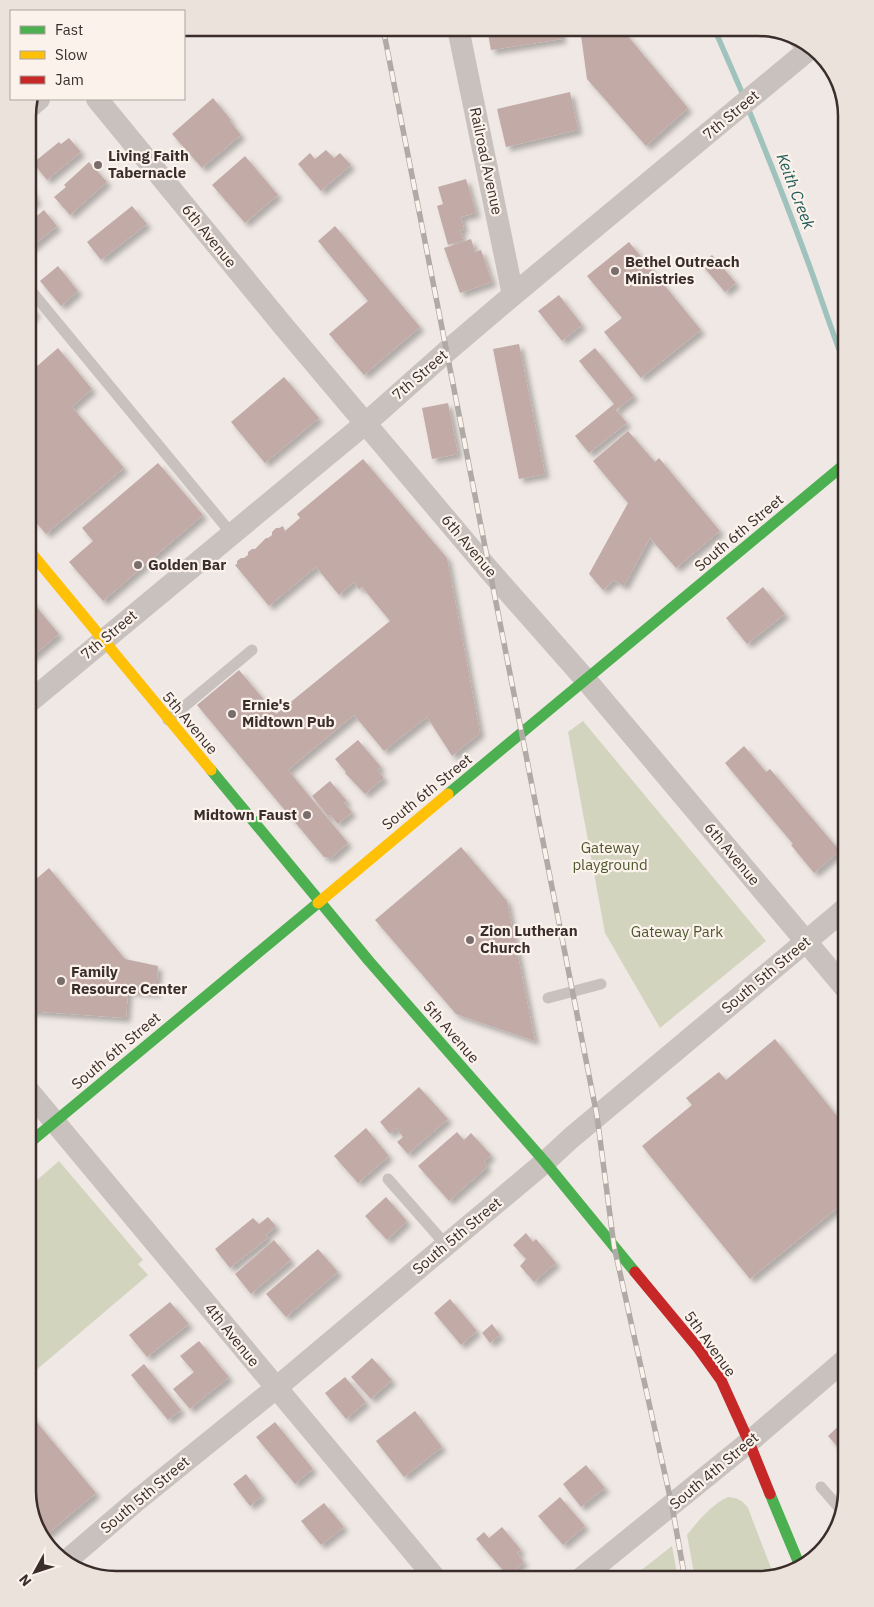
<svg xmlns="http://www.w3.org/2000/svg" width="874" height="1607" font-family="'IBM Plex Sans',sans-serif">
  <style>
    .green { fill: #d3d4be }
    .lines { fill: none; stroke-linecap: round; stroke-linejoin: round }
    .stream { stroke: #a0c2bd; stroke-width: 5.5 }
    .building { fill: #c2aaa6; filter: url(#shadow) }
    .lane { stroke: #c8c1bd; stroke-width: 11 }
    .street { stroke: #c8c1bd; stroke-width: 22 }
    .fast { stroke: #4caf50; stroke-width: 11 }
    .slow { stroke: #ffc107; stroke-width: 11 }
    .jam { stroke: #c62828; stroke-width: 11 }
    .rail-casing { stroke: #b0aaa7; stroke-width: 5.5 }
    .rail { stroke: #fbf2ec; stroke-width: 4; stroke-dasharray: 11; stroke-linecap: butt }
    .poi-dot { fill: #796e6b; stroke: #fbf2ec; stroke-width: 2 }
    .labels { text-anchor: middle; stroke-width: 4.5; stroke-linejoin: round; paint-order: stroke }
    .street-label { font-size: 15px; fill: #3a2d2a; stroke: #fbf2ec }
    .poi-label { font-size: 15px; font-weight: bold; fill: #3a2d2a; stroke: #fbf2ec; text-anchor: start }
    .park-label { font-size: 15px; fill: #4e582e; stroke: #fbf2ec }
    .water-label { font-size: 16px; font-style: italic; fill: #1f5c58; stroke: #fbf2ec }
    .rim { fill: none; stroke: #3a2d2a; stroke-width: 2.5 }
  </style>
  <defs>
    <filter id="shadow"><feDropShadow dx="4.5" dy="4.5" stdDeviation="2.5" flood-color="#0004"/></filter>
  </defs>
  <rect width="100%" height="100%" fill="#efe8e4"/>
  <!-- green -->
  <g class="green">
    <path d="M583,721l183,220 -106,87 -55,-95 -37,-201z"/>
    <path d="M59,1161l84,99 -5,4 10,11 -120,102v-189z"/>
    <path d="M728,1497c10,1 14,3 20,11l26,68 -16,3h-63l-8,-44c11,-14 24,-30 41,-38z"/>
    <path d="M672,1546l6,33h-48z"/>
  </g>
  <g class="lines">
    <!-- stream -->
    <g class="stream">
      <path d="M714,28l30,69"/>
      <path d="M748,108c21,51 41,102 60,154 13,35 24,71 38,105"/>
    </g>
  </g>
  <!-- building -->
  <g class="building">
    <path d="M487,28h73l2,11 -71,11z"/>
    <path d="M580,28h41l67,80 -42,38 -59,-67z"/>
    <path d="M570,92l8,38 -72,17 -9,-38z"/>
    <path d="M213,98l18,22 -1,1 11,14 -39,33 -30,-34z"/>
    <path d="M69,138l12,14 -34,28 -14,-17 26,-21 2,2z"/>
    <path d="M326,150l8,8 6,-5 11,12 -30,26 -23,-27 12,-11 5,6z"/>
    <path d="M245,156l33,39 -33,28 -33,-38z"/>
    <path d="M89,162l18,20 -37,33 -16,-18 12,-10 -2,-2z"/>
    <path d="M466,179l10,34 -15,4 3,12 -4,1 3,10 -15,5 -11,-39 6,-2 -5,-17z"/>
    <path d="M28,184l9,17 -9,5z"/>
    <path d="M132,206l15,18 -46,36 -14,-18z"/>
    <path d="M44,210l13,16 -29,24v-27z"/>
    <path d="M335,226l85,101 -56,48 -35,-41 39,-33 -50,-60z"/>
    <path d="M471,239l4,13 6,-2 11,32 -32,11 -16,-45z"/>
    <path d="M629,242l72,88 -60,48 -37,-46 18,-14 -35,-42z"/>
    <path d="M712,255l24,28 -11,9 -24,-28z"/>
    <path d="M58,266l20,25 -17,15 -21,-25z"/>
    <path d="M559,295l23,30 -20,16 -24,-30z"/>
    <path d="M28,303l8,10 -8,7z"/>
    <path d="M519,344l26,130 -26,5 -26,-130z"/>
    <path d="M58,348l34,41 -20,18 52,61 -78,66 -18,-21v-107l3,-3 -3,-4v-25z"/>
    <path d="M595,348l39,48 -18,14 11,13 -38,30 -14,-17 39,-32 -35,-43z"/>
    <path d="M284,377l35,41 -54,45 -34,-41z"/>
    <path d="M448,403l10,51 -26,5 -10,-51z"/>
    <path d="M628,431l27,31 4,-4 61,73 -44,37 -26,-30 -26,48 -10,-6 -11,10 -14,-16 39,-71 -35,-42z"/>
    <path d="M363,459l84,99 33,175 -28,23 -25,-39 -43,34 -30,-36 -66,55 60,73 -17,15 -7,-1 -127,-152 42,-35 37,44 114,-93 -28,-34 -3,2 -5,-7 -15,13 -23,-28 -47,39 -34,-41 2,-1v-3l4,-3h3l4,-3v-3l4,-3h3l11,-11h2l4,-3v-3l4,-4h3l4,-2 2,5 15,-13 -3,-4z"/>
    <path d="M158,463l45,52 -100,86 -34,-39 24,-21 -11,-13z"/>
    <path d="M763,587l22,27 -38,30 -21,-26z"/>
    <path d="M28,597l31,37 -31,26z"/>
    <path d="M358,740l23,27 -4,3 7,8 -19,16 -20,-21 1,-1 -11,-13z"/>
    <path d="M744,746l22,26 4,-3 70,82 -26,22 -23,-28 2,-1 -68,-81z"/>
    <path d="M330,781l17,20 -3,2 8,9 -14,12 -8,-9 -2,1 -16,-20z"/>
    <path d="M461,847l46,54 28,140 -79,-27 -81,-94z"/>
    <path d="M49,868l76,91 33,7 -2,27 -28,-2 -2,27 -98,-7v-125z"/>
    <path d="M775,1039l71,88v74l-96,78 -108,-133 50,-41 -6,-7 33,-26 7,8z"/>
    <path d="M419,1087l29,32 -40,35 -11,-12 6,-5 -7,-9 -6,6 -10,-12z"/>
    <path d="M366,1128l23,28 -31,27 -24,-27z"/>
    <path d="M457,1132l7,8 7,-7 20,22 -7,7 3,5 -38,34 -31,-35z"/>
    <path d="M386,1197l21,24 -20,19 -22,-24z"/>
    <path d="M268,1217l8,9 -10,9 2,3 -38,30 -15,-19 38,-31 6,6z"/>
    <path d="M526,1233l7,9 3,-3 20,24 -22,19 -14,-16 6,-7 -13,-14z"/>
    <path d="M274,1240l17,20 -40,34 -16,-20z"/>
    <path d="M318,1249l20,23 -52,45 -20,-23z"/>
    <path d="M450,1299l27,32 -16,14 -27,-32z"/>
    <path d="M170,1302l19,22 -42,33 -18,-22z"/>
    <path d="M492,1324l8,11 -10,8 -8,-10z"/>
    <path d="M199,1341l30,36 -39,32 -17,-20 21,-17 -14,-16z"/>
    <path d="M372,1358l20,22 -21,19 -20,-22z"/>
    <path d="M144,1364l37,46 -13,10 -37,-45z"/>
    <path d="M345,1377l21,25 -20,17 -21,-26z"/>
    <path d="M415,1411l27,36 -38,30 -28,-36z"/>
    <path d="M28,1412l68,81 -52,44 -10,-12 -6,-34z"/>
    <path d="M846,1419v37l-18,-20z"/>
    <path d="M275,1422l38,47 -18,15 -39,-47z"/>
    <path d="M586,1465l19,23 -24,19 -18,-23z"/>
    <path d="M246,1474l16,22 -12,10 -17,-22z"/>
    <path d="M560,1497l25,29 -22,19 -25,-29z"/>
    <path d="M324,1503l20,24 -23,18 -20,-24z"/>
    <path d="M502,1527l19,23 -4,3 7,9 -16,14 -32,-37 8,-7 5,6z"/>
  </g>
  <g class="lines">
    <!-- lane -->
    <g class="lane">
      <path d="M792,38l13,15"/>
      <path d="M28,287l203,246"/>
      <path d="M168,720l84,-70"/>
      <path d="M548,998l53,-14"/>
      <path d="M388,1179l58,66"/>
      <path d="M821,1487l20,23"/>
    </g>
    <!-- street -->
    <g class="street">
      <path d="M458,28l55,267"/>
      <path d="M97,99l188,229 204,242 97,110 260,309"/>
      <path d="M30,107l9,-8"/>
      <path d="M28,703l338,-280 80,-71 67,-57 299,-248"/>
      <path d="M28,1090l408,489"/>
      <path d="M65,1562l70,-60 141,-114 269,-226 26,-24 275,-230"/>
      <path d="M580,1579l169,-137 97,-83"/>
    </g>
    <!-- fast -->
    <g class="fast">
      <path d="M211,770l158,191 176,201 90,110"/>
      <path d="M448,794l398,-331"/>
      <path d="M28,1144l290,-241"/>
      <path d="M770,1494l30,72"/>
    </g>
    <!-- slow -->
    <g class="slow">
      <path d="M28,549l183,221"/>
      <path d="M318,903l130,-109"/>
    </g>
    <!-- jam -->
    <path class="jam" d="M635,1272l63,76 23,32 28,62 21,52"/>
    <defs>
      <path id="rail" d="M383,28l214,1088 17,130 58,260 13,73"/>
    </defs>
    <!-- rail casing -->
    <use href="#rail" class="rail-casing"/>
    <!-- rail -->
    <use href="#rail" class="rail"/>
  </g>
  <!-- markers -->
  <g class="poi-dot">
    <circle cx="98" cy="165" r="5"/>
    <circle cx="615" cy="271" r="5"/>
    <circle cx="138" cy="565" r="5"/>
    <circle cx="232" cy="714" r="5"/>
    <circle cx="307" cy="815" r="5"/>
    <circle cx="470" cy="940" r="5"/>
    <circle cx="61" cy="981" r="5"/>
  </g>
  <g class="labels">
    <!-- street labels -->
    <g class="street-label">
      <text transform="translate(731 115) rotate(-40)" y="5">7th Street</text>
      <text transform="translate(486 161) rotate(78)" y="5">Railroad Avenue</text>
      <text transform="translate(209 236) rotate(51)" y="5">6th Avenue</text>
      <text transform="translate(420 375) rotate(-41)" y="5">7th Street</text>
      <text transform="translate(739 533) rotate(-40)" y="5">South 6th Street</text>
      <text transform="translate(469 546) rotate(50)" y="5">6th Avenue</text>
      <text transform="translate(109 635) rotate(-40)" y="5">7th Street</text>
      <text transform="translate(190 723) rotate(50)" y="5">5th Avenue</text>
      <text transform="translate(427 792) rotate(-39)" y="5">South 6th Street</text>
      <text transform="translate(732 854) rotate(50)" y="5">6th Avenue</text>
      <text transform="translate(766 975) rotate(-40)" y="5">South 5th Street</text>
      <text transform="translate(451 1032) rotate(49)" y="5">5th Avenue</text>
      <text transform="translate(116 1051) rotate(-40)" y="5">South 6th Street</text>
      <text transform="translate(457 1236) rotate(-40)" y="5">South 5th Street</text>
      <text transform="translate(232 1335) rotate(51)" y="5">4th Avenue</text>
      <text transform="translate(710 1344) rotate(54)" y="5">5th Avenue</text>
      <text transform="translate(714 1471) rotate(-40)" y="5">South 4th Street</text>
      <text transform="translate(145 1495) rotate(-40)" y="5">South 5th Street</text>
    </g>
    <!-- poi labels -->
    <g class="poi-label">
      <text x="108" y="161">Living Faith<tspan x="108" dy="17">Tabernacle</tspan></text>
      <text x="625" y="267">Bethel Outreach<tspan x="625" dy="17">Ministries</tspan></text>
      <text x="148" y="570">Golden Bar</text>
      <text x="242" y="710">Ernie's<tspan x="242" dy="17">Midtown Pub</tspan></text>
      <text x="297" y="820" text-anchor="end">Midtown Faust</text>
      <text x="480" y="936">Zion Lutheran<tspan x="480" dy="17">Church</tspan></text>
      <text x="71" y="977">Family<tspan x="71" dy="17">Resource Center</tspan></text>
    </g>
    <!-- park labels -->
    <g class="park-label">
      <text x="610" y="853">Gateway<tspan x="610" dy="17">playground</tspan></text>
      <text x="677" y="937">Gateway Park</text>
    </g>
    <!-- water labels -->
    <g class="water-label">
      <text transform="translate(796 191) rotate(69)" y="6">Keith Creek</text>
    </g>
  </g>
  <!-- crop -->
  <path d="M0 0H874V1607H0ZM116 36H758A80 80 0 0 1 838 116V1491A80 80 0 0 1 758 1571H116A80 80 0 0 1 36 1491V116A80 80 0 0 1 116 36Z" fill="#ece2dc" fill-rule="evenodd"/>
  <path class="rim" d="M116 36H758A80 80 0 0 1 838 116V1491A80 80 0 0 1 758 1571H116A80 80 0 0 1 36 1491V116A80 80 0 0 1 116 36Z"/>
  <!-- legend -->
  <rect x="10" y="10" width="175" height="90" fill="#fbf2ec" stroke="#aea39e"/>
  <rect x="20" y="26" width="25" height="8" fill="#4caf50" stroke="#aea39e"/>
  <text x="55" y="35" font-size="15" fill="#3a2d2a">Fast</text>
  <rect x="20" y="51" width="25" height="8" fill="#ffc107" stroke="#aea39e"/>
  <text x="55" y="60" font-size="15" fill="#3a2d2a">Slow</text>
  <rect x="20" y="76" width="25" height="8" fill="#c62828" stroke="#aea39e"/>
  <text x="55" y="85" font-size="15" fill="#3a2d2a">Jam</text>
  <!-- north arrow -->
  <g transform="translate(35 1572) rotate(230)" stroke="#fbf2ec" stroke-width="4" paint-order="stroke">
  <path d="M0-4L9 19L0 12L-9 19Z" fill="#3a2d2a"/>
  <text y="-8" font-size="14" font-weight="bold" text-anchor="middle" fill="#3a2d2a">N</text>
  </g>
</svg>
